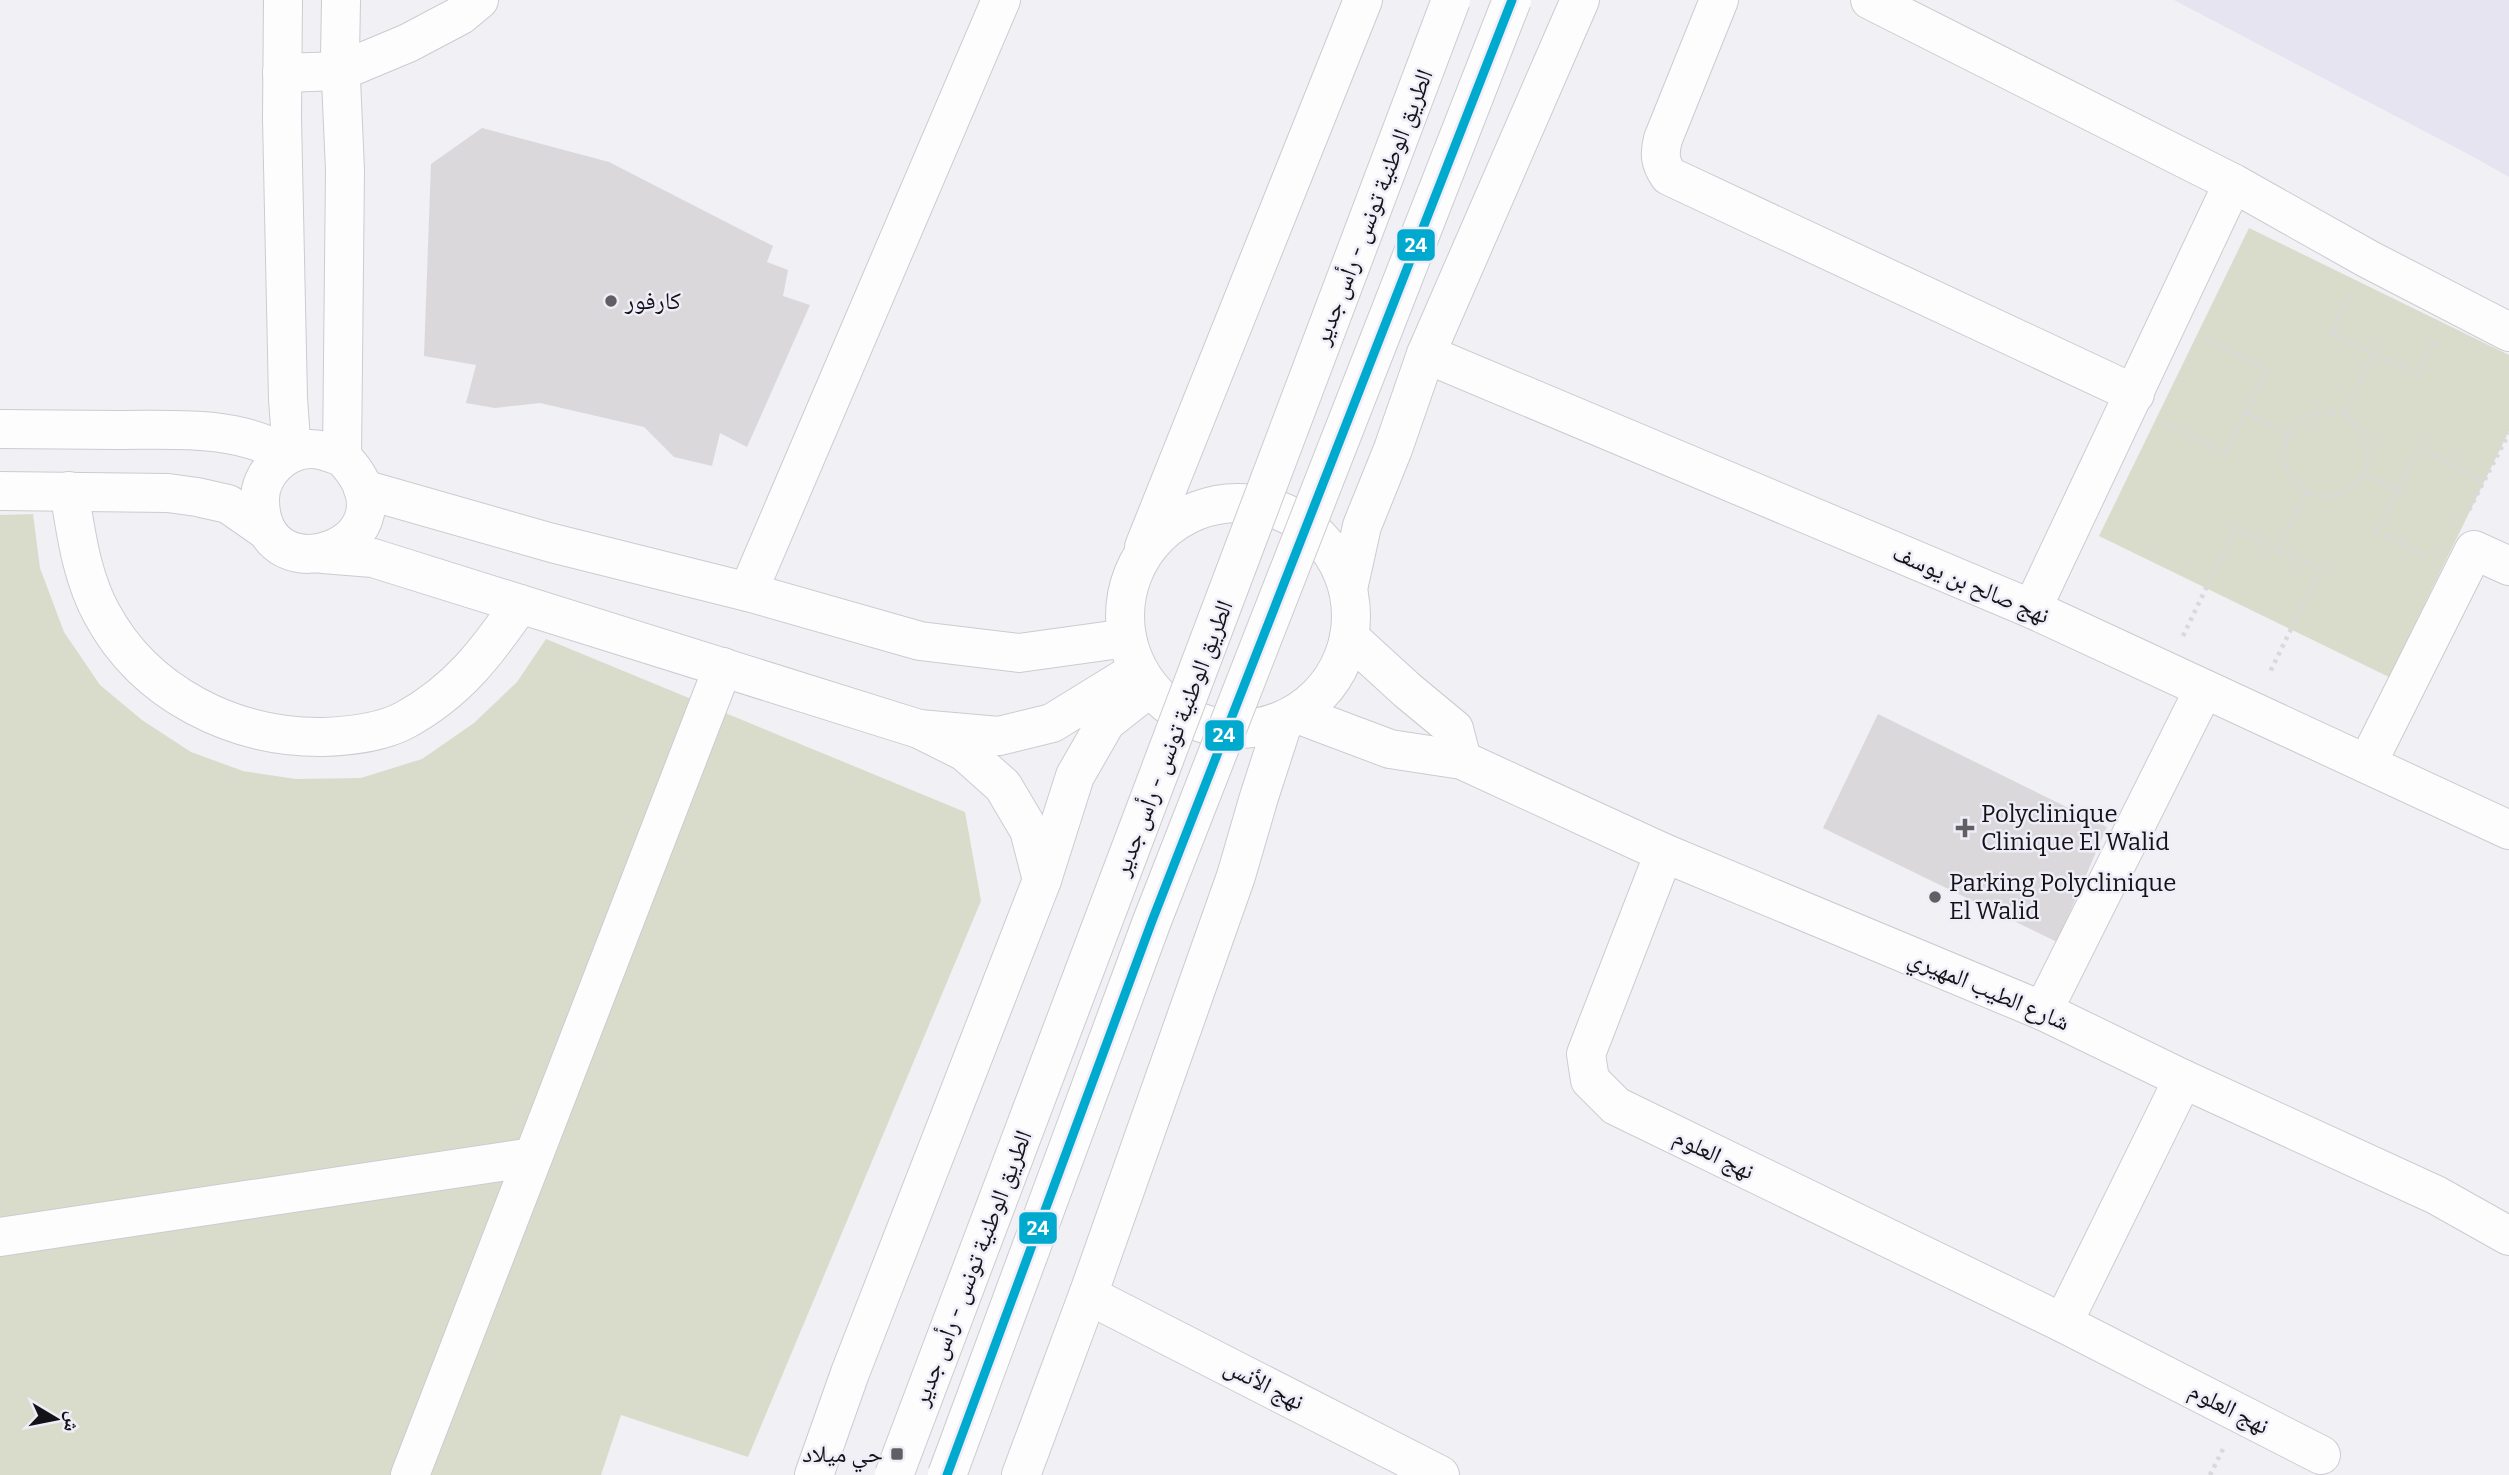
<svg xmlns="http://www.w3.org/2000/svg" width="2509" height="1475" font-family="Bitter,'Noto Naskh Arabic',serif">
  <style>
    .built { fill: #e5e4f0 }
    .green { fill: #dadccb }
    .building { fill: #dad8da }
    .lines { fill: none; stroke-linecap: round; stroke-linejoin: round }
    .street-casing { stroke: #cccbd0; stroke-width: 40 }
    .secondary-casing { stroke: #cccbd0; stroke-width: 40 }
    .primary-casing { stroke: #cccbd0; stroke-width: 40 }
    .path { stroke: #d9d8db; stroke-width: 4.5; stroke-dasharray: 3.5 5; stroke-linecap: butt }
    .street { stroke: #fdfdfe; stroke-width: 38 }
    .secondary { stroke: #fdfdfe; stroke-width: 38 }
    .primary { stroke: #fdfdfe; stroke-width: 38 }
    .highway-bridge-casing { stroke: #cccbd0; stroke-width: 40; stroke-linecap: butt }
    .highway-bridge { stroke: #fdfdfe; stroke-width: 38 }
    .bus-1-casing { stroke: #eeedf8; stroke-width: 14 }
    .bus-1 { stroke: #00a9ce; stroke-width: 9 }
    .poi-dot { fill: #606064; stroke: #eeedf8; stroke-width: 2.5 }
    .labels { text-anchor: middle; stroke-width: 5; stroke-linejoin: round; paint-order: stroke }
    .street-label { font-size: 24px; fill: #131216; stroke: #eeedf8 }
    .poi-label { font-size: 24px; fill: #131216; stroke: #eeedf8; text-anchor: start }
    .line-badge { stroke: #eeedf8; stroke-width: 2.5 }
    .badge-label { font-size: 19px; text-anchor: middle; font-weight: bold; fill: #fff }
  </style>
  <rect width="100%" height="100%" fill="#f0f0f5"/>
  <!-- built -->
  <path class="built" d="M2174,0h335v177l-39,-22z"/>
  <!-- green -->
  <g class="green">
    <path d="M2249,228l260,127v76l-120,246 -290,-141z"/>
    <path d="M33,514l7,54 24,64 36,53 42,35 49,32 52,19 53,8 65,-1 61,-19 52,-36 43,-41 29,-43 419,173 16,89 -233,556 -127,-42 -20,60h-601v-960z"/>
  </g>
  <!-- building -->
  <g class="building">
    <path d="M482,128l127,34 164,84 -6,16 21,8 -5,26 27,9 -63,142 -27,-14 -8,33 -38,-9 -30,-30 -104,-24 -45,5 -29,-5 10,-38 -52,-9 7,-192z"/>
    <path d="M1878,714l229,113 -50,115 -234,-114z"/>
  </g>
  <g class="lines">
    <defs>
      <g id="street">
        <path d="M283,0l-1,118 6,281 4,54"/>
        <path d="M341,0l-1,57 5,113 -3,287c84,85 -80,145 -82,44 -1,-27 24,-52 51,-52 11,0 20,4 31,8"/>
        <path d="M1719,0l-56,139c-4,15 -3,24 6,37l466,218"/>
        <path d="M1870,0l363,183 135,76 141,73"/>
        <path d="M282,73l59,-2 67,-28 53,-28 18,-15"/>
        <path d="M1426,354l606,255 477,221"/>
        <path d="M0,429c40,0 79,1 119,1 56,0 119,-5 168,25"/>
        <path d="M363,489l189,54 196,49 172,49 99,12 108,-15"/>
        <path d="M0,491l168,2 29,4 31,7 39,27"/>
        <path d="M69,491c7,41 12,85 33,123 43,80 132,124 221,123 27,-1 58,-4 82,-17 53,-29 82,-68 115,-116"/>
        <path d="M323,554l50,4 546,171 80,7 53,-13 86,-53"/>
        <path d="M748,592l253,-592"/>
        <path d="M2032,609l201,-426"/>
        <path d="M2367,764l107,-214 35,16"/>
        <path d="M1664,853l-78,201 4,26 26,26 447,217 258,132"/>
        <path d="M2043,1011l161,-322"/>
        <path d="M0,1237l533,-80"/>
        <path d="M1088,1295l352,180"/>
        <path d="M2063,1323l120,-244"/>
        <path d="M410,1475l313,-808"/>
      </g>
      <g id="secondary">
        <path d="M1349,637l58,53 47,39 8,31"/>
        <path d="M1297,714l93,35 72,11 202,93 379,158 140,68 253,116 73,41"/>
      </g>
      <g id="primary">
        <circle cx="1238" cy="616" r="113"/>
        <path d="M1144,547l219,-547"/>
        <path d="M1348,589l14,-63 31,-77 33,-95 154,-354"/>
        <path d="M919,729l46,23 38,34 26,44 13,50"/>
        <path d="M814,1475l36,-102 192,-493 33,-104 31,-54 43,-34"/>
        <path d="M1021,1475l67,-180 148,-419 23,-79 25,-77"/>
      </g>
    </defs>
    <!-- street casing -->
    <use href="#street" class="street-casing"/>
    <!-- secondary casing -->
    <use href="#secondary" class="secondary-casing"/>
    <!-- primary casing -->
    <use href="#primary" class="primary-casing"/>
    <!-- path -->
    <g class="path">
      <path d="M2350,295l-18,38 86,42 17,-35"/>
      <circle cx="2326" cy="454" r="42"/>
      <path d="M2246,413l42,21"/>
      <path d="M2344,415l30,-62"/>
      <path d="M2164,423l61,31 42,-84 -63,-31"/>
      <path d="M2364,474l34,16"/>
      <path d="M2469,510l40,-77"/>
      <path d="M2279,550l27,-57"/>
      <path d="M2425,556l-48,-25 42,-83 65,34"/>
      <path d="M2183,636l52,-108 85,42 -51,104"/>
      <path d="M2210,1475l13,-26"/>
    </g>
    <!-- street -->
    <use href="#street" class="street"/>
    <!-- secondary -->
    <use href="#secondary" class="secondary"/>
    <!-- primary -->
    <use href="#primary" class="primary"/>
    <defs>
      <g id="highway-bridge">
        <path d="M894,1475l557,-1475"/>
        <path d="M947,1475l205,-554 360,-921"/>
      </g>
    </defs>
    <!-- highway-bridge casing -->
    <use href="#highway-bridge" class="highway-bridge-casing"/>
    <!-- highway-bridge -->
    <use href="#highway-bridge" class="highway-bridge"/>
    <defs>
      <path id="bus-1" d="M947,1475l205,-554 360,-921"/>
    </defs>
    <!-- bus-1 casing -->
    <use href="#bus-1" class="bus-1-casing"/>
    <!-- bus-1 -->
    <use href="#bus-1" class="bus-1"/>
  </g>
  <!-- markers -->
  <g class="poi-dot">
    <circle cx="611" cy="301" r="7"/>
    <path d="M1961.5 817.5h7v7h7v7h-7v7h-7v-7h-7v-7h7z"/>
    <circle cx="1935" cy="897" r="7"/>
    <rect x="890" y="1447" width="14" height="14" rx="3.5"/>
  </g>
  <g class="labels">
    <!-- street labels -->
    <g class="street-label">
      <text transform="translate(1373 207) rotate(-69)" y="8">الطريق الوطنية تونس - رأس جدير</text>
      <text transform="translate(1971 584) rotate(23)" y="8">نهج صالح بن يوسف</text>
      <text transform="translate(1173 738) rotate(-69)" y="8">الطريق الوطنية تونس - رأس جدير</text>
      <text transform="translate(1989 990) rotate(23)" y="8">شارع الطيب المهيري</text>
      <text transform="translate(1714 1154) rotate(26)" y="8">نهج العلوم</text>
      <text transform="translate(972 1268) rotate(-69)" y="8">الطريق الوطنية تونس - رأس جدير</text>
      <text transform="translate(1264 1384) rotate(27)" y="8">نهج الأنس</text>
      <text transform="translate(2229 1408) rotate(27)" y="8">نهج العلوم</text>
    </g>
    <!-- poi labels -->
    <g class="poi-label">
      <text x="625" y="309">كارفور</text>
      <text x="1981" y="822">Polyclinique<tspan x="1981" dy="28">Clinique El Walid</tspan></text>
      <text x="1949" y="891">Parking Polyclinique<tspan x="1949" dy="28">El Walid</tspan></text>
      <text x="883" y="1462" text-anchor="end">حي ميلاد</text>
    </g>
  </g>
  <g class="line-badge">
    <rect x="1396" y="228" width="40" height="34" rx="7" fill="#00a9ce"/>
    <rect x="1204" y="719" width="41" height="33" rx="7" fill="#00a9ce"/>
    <rect x="1018" y="1211" width="40" height="34" rx="7" fill="#00a9ce"/>
  </g>
  <g class="badge-label">
    <text x="1416" y="252">24</text>
    <text x="1224" y="742">24</text>
    <text x="1038" y="1235">24</text>
  </g>
  <!-- north arrow -->
  <g transform="translate(56 1419) rotate(100)" stroke="#eeedf8" stroke-width="5" paint-order="stroke">
  <path d="M0-5L12 26L0 18L-12 26Z" fill="#131216"/>
  <text y="-10" font-size="19" font-weight="bold" text-anchor="middle" fill="#131216">ش</text>
  </g>
</svg>
